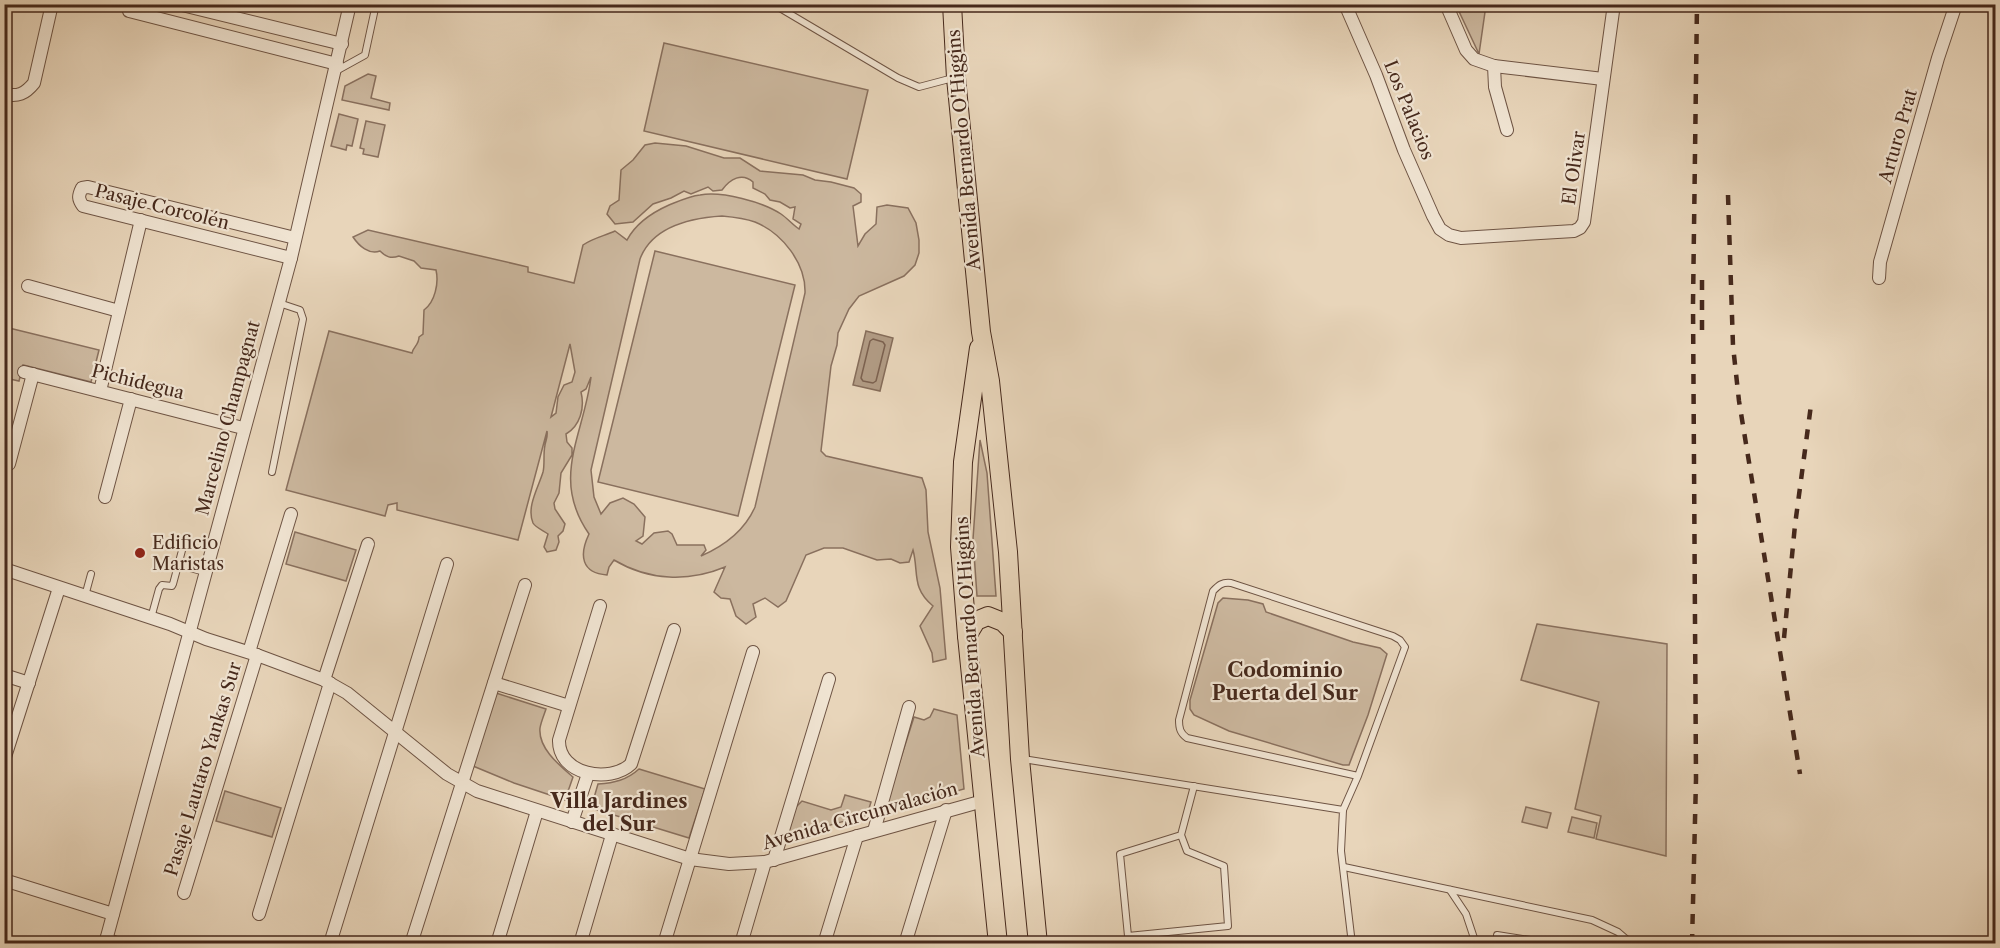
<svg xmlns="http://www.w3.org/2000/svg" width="2000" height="948" font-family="'Libre Caslon Text',serif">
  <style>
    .green { fill: #ccb89f; stroke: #89705e; stroke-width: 1.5; fill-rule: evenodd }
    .water { fill: #b19b84; stroke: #866d5a; stroke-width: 1.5 }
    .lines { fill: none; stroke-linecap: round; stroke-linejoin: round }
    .shore { stroke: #7c6250; stroke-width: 1.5 }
    .service-casing { stroke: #6e5444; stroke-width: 8 }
    .minor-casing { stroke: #6e5444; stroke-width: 14 }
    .primary-casing { stroke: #46291c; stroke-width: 20 }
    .service { stroke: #f0e4d2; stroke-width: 6 }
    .minor { stroke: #f0e4d2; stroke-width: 12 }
    .primary { stroke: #e8d5ba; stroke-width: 18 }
    .rail { stroke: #46291c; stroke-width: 4.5; stroke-dasharray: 10 10; stroke-linecap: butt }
    .poi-dot { fill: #8f2418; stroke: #f0e4d2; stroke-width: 2 }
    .labels { text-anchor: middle; stroke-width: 4.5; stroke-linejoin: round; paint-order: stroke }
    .street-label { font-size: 18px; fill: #46291c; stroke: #f0e4d2 }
    .poi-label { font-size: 18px; fill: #46291c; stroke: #f0e4d2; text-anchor: start }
    .neighbourhood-label { font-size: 20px; font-weight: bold; fill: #46291c; stroke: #f0e4d2 }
  </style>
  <rect width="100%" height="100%" fill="#e8d5ba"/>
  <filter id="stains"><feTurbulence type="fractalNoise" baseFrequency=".00333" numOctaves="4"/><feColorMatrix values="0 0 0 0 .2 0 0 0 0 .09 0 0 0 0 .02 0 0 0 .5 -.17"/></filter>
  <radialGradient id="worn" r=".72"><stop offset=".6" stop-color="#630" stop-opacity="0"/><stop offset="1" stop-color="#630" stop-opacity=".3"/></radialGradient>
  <!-- green -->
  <g class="green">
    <path d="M1456,5h30l-7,49z"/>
    <path d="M664,43l204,47 -21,89 -203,-48z"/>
    <path d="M368,74l8,2 -5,22 19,5 -1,7 -47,-10 3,-14z"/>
    <path d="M339,114l19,5 -6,27 -5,-1 -1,5 -15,-4z"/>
    <path d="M366,121l19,4 -7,32 -15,-3 1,-5 -4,-1z"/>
    <path d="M655,143l31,3 38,12h16l20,13 43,4 12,5 16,2 23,6 7,6v8l-8,4 5,40 7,-12 11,-10 1,-17 10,-2 21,3 8,15 3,17v13l-4,12 -11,11 -45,20 -10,13 -11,24 -1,12 -6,21 -10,85 5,5 96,22 4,12 2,42 12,56 6,71 -13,3 -1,-9 -12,-27 13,-20c-22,-18 -14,-34 -20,-56l-4,12 -9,1 -9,-4 -14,1 -34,-12h-19l-18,7 -20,46 -8,6 -13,-9 -12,6 3,13 -10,7 -10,-8 -6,-17 -9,-1 -7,-6 11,-25c-36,15 -76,14 -111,-7l-5,7 -2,8c-26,-2 -28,-20 -18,-41 -39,-56 -5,-99 2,-157l-5,12 -5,3c4,16 -1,34 -15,42l1,8 5,6v7l-11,18 -2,20 -5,10 1,6 10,15 -2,7 -5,5 1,6 -3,8 -9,2 -3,-5 4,-13c-4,-3 -13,-7 -15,-11 -7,-16 6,-37 10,-51 2,-8 0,-18 2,-27 1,-6 3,-8 2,-14l-29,109 -121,-30v-7l-9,2 -3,11 -99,-26 43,-159 83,22c1,-6 7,-8 7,-16l4,-3 1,-24c11,-8 15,-27 12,-40l-15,-2 -7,-7 -15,-5c-8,3 -13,1 -19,-5 -11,4 -21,-5 -27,-14l15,-7 160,37v5l46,11 9,-38c10,-7 21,-9 32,-14l12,9c9,-17 24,-27 42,-35 10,-4 21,-9 31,-10 22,-4 63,7 81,19 6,4 12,11 18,15l2,-5 -8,-5 2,-12 -5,1 -10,-6 -10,-2 -5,-6 -12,-6v-6c-11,-10 -23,-3 -31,8l-9,1 -5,-4 -17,7 -7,-3 -13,7 -18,6 -20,18 -18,2 -8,-10 3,-8 9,-6 2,-30 12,-10 12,-15zM722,216c11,1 22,2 33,6 27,11 51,41 50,71l-50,214c-11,25 -31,39 -54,49l5,-6 -2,-5h-27l-5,-11 -4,-3 -14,2 -12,11 -6,-3 7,-5 2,-19 -11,-13 -11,-6 -13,5 -9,11 -7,-17 -3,-27 49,-211c12,-32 50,-41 82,-43zM570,344l5,28 -3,10 -8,3 -6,12 -2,16 -5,4z"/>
    <path d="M655,251l140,34 -57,231 -140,-34z"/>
    <path d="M5,327l94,23 -8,32 -68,-17 -4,16 -14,-3z"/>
    <path d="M980,440l7,33 9,123h-19l-4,-57z"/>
    <path d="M295,532l61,18 -10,31 -60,-17z"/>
    <path d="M1223,598l25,2 15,4 3,8 87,30 27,6 7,6 -19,61 -19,50h-6l-114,-34 -35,-16 -4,-6v-9l28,-97z"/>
    <path d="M1537,624l130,20 -1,212 -70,-17 5,-23 -26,-7 24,-107 -78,-22z"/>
    <path d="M496,693l50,16c-2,6 -5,13 -6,19 -2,20 19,37 33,49l-8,23 -51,-17 -41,-17z"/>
    <path d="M934,709l23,6 7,74 -80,22 30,-94 10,3 6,-3z"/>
    <path d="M639,769l66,20 -16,49 -98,-30 7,-24c16,-1 29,-4 41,-15z"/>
    <path d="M225,791l56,17 -9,29 -56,-16z"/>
    <path d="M845,795l26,7 -4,13 -80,22 9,-30 6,-6 29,9 10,-3z"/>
    <path d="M1526,807l25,6 -4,15 -25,-6z"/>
    <path d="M1572,817l25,6 -3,15 -26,-6z"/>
  </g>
  <!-- water -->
  <path class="water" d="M866,331l27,7 -13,53 -27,-6z"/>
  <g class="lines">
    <!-- shore -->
    <path class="shore" d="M873,339l10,3 2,3 -9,36 -3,2 -10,-2 -2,-3 9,-37z"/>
    <defs>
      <g id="service">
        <path d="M773,4l125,74 21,9 34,-9"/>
        <path d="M336,71l29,-16 11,-51"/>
        <path d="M272,472l31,-153 -3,-9 -21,-7"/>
        <path d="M178,565l27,7"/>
        <path d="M85,596l6,-22"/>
        <path d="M151,618l8,-29 3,-4 10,1 1,-2 11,-41"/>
        <path d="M1023,759l320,51 -2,41 11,93"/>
        <path d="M1343,810l15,-34 47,-129 -5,-7 -7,-4 -162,-53c-9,-1 -12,2 -18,8l-34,129c0,8 1,13 8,18l171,38"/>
        <path d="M1181,835l6,16 37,15 4,60 -100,10 -8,-82 61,-19 13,-49"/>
        <path d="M1344,867l248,53 26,12 14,12"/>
        <path d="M1450,890l16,24 10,30"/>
        <path d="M1497,935l59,9"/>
      </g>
      <g id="minor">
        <path d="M127,4l2,7 208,53"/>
        <path d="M178,4l164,40"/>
        <path d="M1345,4l31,71 28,75 29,66 7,13 9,6 12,3 113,-7 6,-3 4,-6 30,-218"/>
        <path d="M1446,4l20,46 8,9 20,7 1,21 12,43"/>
        <path d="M1494,66l109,13"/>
        <path d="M4,94c14,3 21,0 30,-11l18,-79"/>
        <path d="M291,258l-208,-52c-5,-7 -5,-10 -1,-18l6,-1 207,51"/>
        <path d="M1879,278l1,-16 58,-204 18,-54"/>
        <path d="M28,286l91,25"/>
        <path d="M24,372l219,56"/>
        <path d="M100,391l41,-171"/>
        <path d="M9,464l24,-90"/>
        <path d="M105,497l26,-98"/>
        <path d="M4,569l166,55 36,15 51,16 67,25 23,13 100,81 30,17 213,68 39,5 36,-2 218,-61"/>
        <path d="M600,606l-41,134c-1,35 51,44 72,24l43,-134"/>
        <path d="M249,652l42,-138"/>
        <path d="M4,675l25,8"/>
        <path d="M324,680l44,-136"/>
        <path d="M494,683l75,23"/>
        <path d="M4,760l55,-172"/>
        <path d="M572,822l16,-48"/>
        <path d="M874,831l35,-124"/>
        <path d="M774,860l55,-181"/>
        <path d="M4,880l109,34"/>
        <path d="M184,893l73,-238"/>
        <path d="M259,914l71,-231"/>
        <path d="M332,937l115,-373"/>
        <path d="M106,939l13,5"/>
        <path d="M105,944l186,-686 59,-254"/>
        <path d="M411,944l114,-359"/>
        <path d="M497,944l40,-133"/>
        <path d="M580,944l32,-109"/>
        <path d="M664,944l89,-292"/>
        <path d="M741,944l24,-82"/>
        <path d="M824,944l33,-108"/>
        <path d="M905,944l41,-134"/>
      </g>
      <g id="primary">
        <path d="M952,4l4,74 25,254 9,49 18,171 12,207 18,185"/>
        <path d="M979,348l-16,114 -3,85 7,89 31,308"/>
        <path d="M967,636l9,-15 12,-5 15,6 10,10"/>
      </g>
    </defs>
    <!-- service casing -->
    <use href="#service" class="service-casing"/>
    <!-- minor casing -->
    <use href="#minor" class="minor-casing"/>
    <!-- primary casing -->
    <use href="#primary" class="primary-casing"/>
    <!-- service -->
    <use href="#service" class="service"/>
    <!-- minor -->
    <use href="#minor" class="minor"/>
    <!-- primary -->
    <use href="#primary" class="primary"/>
    <!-- rail -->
    <g class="rail">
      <path d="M1728,195l5,151 6,55 61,373"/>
      <path d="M1702,330v-57"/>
      <path d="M1784,638l11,-113 16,-120"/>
      <path d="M1692,944l4,-165 -3,-475 4,-300"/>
    </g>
  </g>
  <!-- markers -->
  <circle class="poi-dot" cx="140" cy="553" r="6"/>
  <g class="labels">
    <!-- street labels -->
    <g class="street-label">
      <text transform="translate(1409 110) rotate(68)" y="6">Los Palacios</text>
      <text transform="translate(1898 136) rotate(-74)" y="6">Arturo Prat</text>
      <text transform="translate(964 150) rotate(-95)" y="6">Avenida Bernardo O'Higgins</text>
      <text transform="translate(1574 168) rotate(-82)" y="6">El Olivar</text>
      <text transform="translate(162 207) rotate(14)" y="6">Pasaje Corcolén</text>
      <text transform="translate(138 382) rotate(14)" y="6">Pichidegua</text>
      <text transform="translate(228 418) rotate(-75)" y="6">Marcelino Champagnat</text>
      <text transform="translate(970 637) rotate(-94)" y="6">Avenida Bernardo O'Higgins</text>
      <text transform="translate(203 769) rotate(-73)" y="6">Pasaje Lautaro Yankas Sur</text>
      <text transform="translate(860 816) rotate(-16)" y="6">Avenida Circunvalación</text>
    </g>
    <!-- poi labels -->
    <g class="poi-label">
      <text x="152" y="549">Edificio<tspan x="152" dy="21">Maristas</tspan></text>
    </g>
    <!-- neighbourhood labels -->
    <g class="neighbourhood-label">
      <text x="1285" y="677">Codominio<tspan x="1285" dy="23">Puerta del Sur</tspan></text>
      <text x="619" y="808">Villa Jardines<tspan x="619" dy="23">del Sur</tspan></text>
    </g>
  </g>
  <!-- margin -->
  <rect width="2000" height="948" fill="none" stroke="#e8d5ba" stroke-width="24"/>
  <rect x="6" y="6" width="1988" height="936" fill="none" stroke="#46291c" stroke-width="3"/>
  <rect x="12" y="12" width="1976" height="924" fill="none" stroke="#46291c" stroke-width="1.5"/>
  <rect width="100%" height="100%" filter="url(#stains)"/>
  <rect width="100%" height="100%" fill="url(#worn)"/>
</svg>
